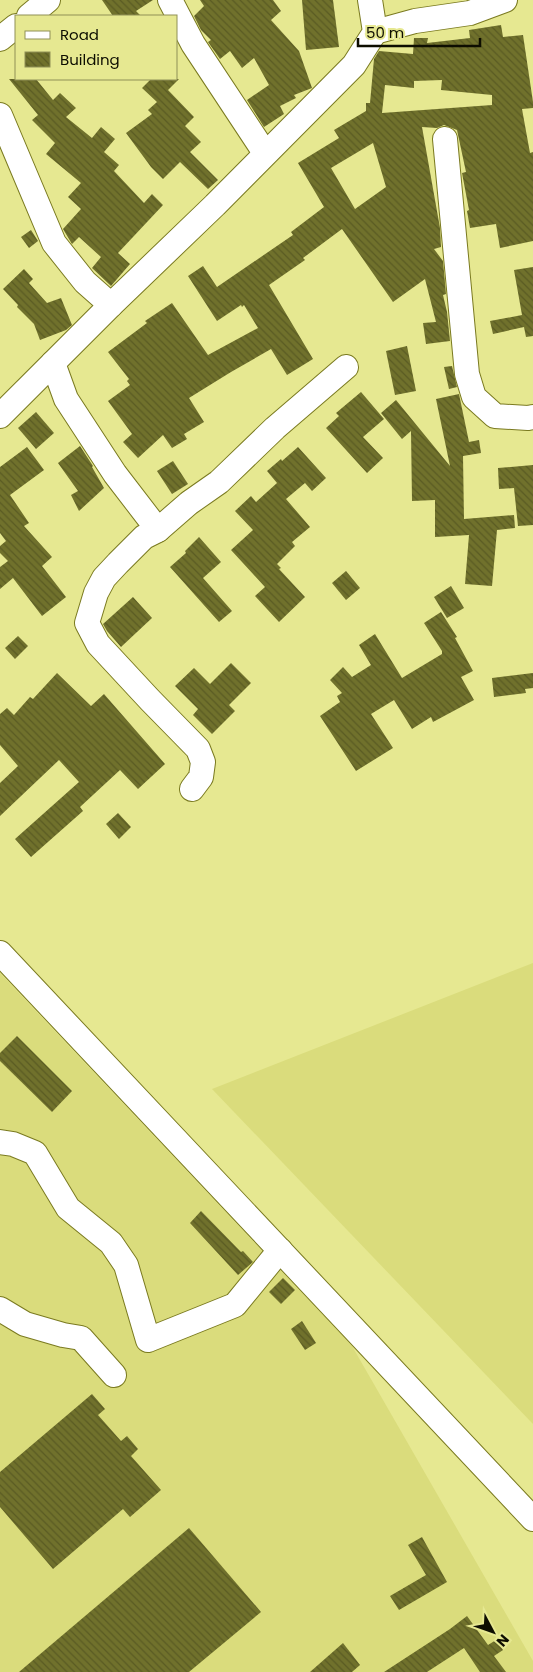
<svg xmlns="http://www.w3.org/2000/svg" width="533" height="1672" font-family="Poppins,sans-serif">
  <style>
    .built { fill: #dadc7c }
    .building { fill: url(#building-back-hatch); fill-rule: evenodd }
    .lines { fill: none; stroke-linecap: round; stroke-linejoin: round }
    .minor-casing { stroke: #7a7a20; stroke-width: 26 }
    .minor { stroke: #fff; stroke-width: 24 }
  </style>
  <defs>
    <pattern id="building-back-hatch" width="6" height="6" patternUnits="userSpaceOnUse" patternTransform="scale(1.25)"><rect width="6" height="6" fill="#70712c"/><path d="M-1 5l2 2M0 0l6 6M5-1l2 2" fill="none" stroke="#5a5b23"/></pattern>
  </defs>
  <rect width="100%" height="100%" fill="#e6e891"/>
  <!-- built -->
  <g class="built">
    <path d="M533,963v461l-321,-335z"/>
    <path d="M0,973l352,373 181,315v11h-533z"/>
  </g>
  <!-- building -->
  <g class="building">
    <path d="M102,0h51l-17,11 5,5h-28z"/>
    <path d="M200,0h73l8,11 -10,9 28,31 13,37 -18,7 2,3 -16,8 4,8 -20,13 -17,-27 22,-15 -15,-27 -12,10 -12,-17 -10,8 -12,-17 3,-2 -10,-10 -7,-14 10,-10z"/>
    <path d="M302,0h31l6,47 -33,3z"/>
    <path d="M501,25l2,12 20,-2 10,67v6l-11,1 8,44 3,-1v89l-33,7 -4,-24 -26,4 -3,-17 2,-1 -7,-37 4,-1 -9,-42 -13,-5 -7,3 -15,-1 18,101 1,19 -7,2 9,12 3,33 -3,1 4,17 3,29 -24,3 -3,-21 13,-1 -11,-43 -32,23 -51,-73 -39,29 2,2 -36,25 44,74 -26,16 -16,-26 -40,23 -42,26 15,24 -20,12 3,5 -15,9 -9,-13 -25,23 -15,-16 9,-8 -24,-33 22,-16 -3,-4 2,-2 -21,-27 39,-29 -2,-2 27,-18 36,52 50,-27 -14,-23 -2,2 -1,-2 -24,16 -29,-45 15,-10 14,21 76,-52 -2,-3 33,-25 -26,-44 41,-25 -5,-8 32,-19v-8h4l4,-44 5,-8 34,3 1,-16h14l-1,5 43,-5 -1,-8zM442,80l-1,10 51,5v10l-110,8 3,-28 29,3v-7zM373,143l13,44 -31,22 -24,-41z"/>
    <path d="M9,79h27l17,21 7,-7 16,15 -10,9 26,21 9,-11 14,12 -11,13 15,13 -5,6 30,32 8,-9 11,11 -45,48 12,11 -19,22 -19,-18 9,-11 -22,-20 -7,7 -9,-15 18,-20 -13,-12 13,-14 -35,-29 9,-11 -23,-23 6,-5z"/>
    <path d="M151,79h28l-11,11 26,27 -9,9 16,16 -11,10 28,28 -10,9 -28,-27 -17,17 -12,-12 -25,-34 26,-19 -4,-4 9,-8 -15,-14z"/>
    <path d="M31,230l7,11 -9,7 -8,-11z"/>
    <path d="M533,267v69l-7,1 -2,-10 -31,7 -3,-13 32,-6 -8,-45z"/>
    <path d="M24,269l9,10 -4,4 18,20 14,-5 11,27 -6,5 -26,10 -6,-16 -17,-17 1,-2 -15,-16z"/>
    <path d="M407,346l9,45 -21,4 -9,-44z"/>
    <path d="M452,366l5,21 -8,2 -5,-22z"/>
    <path d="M361,392l23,27 -21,18 20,21 -16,15 -41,-45 13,-12 -3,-3z"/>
    <path d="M459,394l10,48 10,-2 2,13 -18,3 1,63 50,-4 1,13 -18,2 -5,56 -27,-2 4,-49 -34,2v-37l-23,1 -1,-70 -9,8 -21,-26 15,-13 54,66 -14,-67z"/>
    <path d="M36,412l18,21 -18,16 -18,-21z"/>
    <path d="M80,446l13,20 -1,1 12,21 -25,23 -8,-16 7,-4 -20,-28z"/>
    <path d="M27,447l17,23 -34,25 19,28 -5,3 28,31 -10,9 24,31 -24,19 -29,-38 -13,11v-22l8,-6 -8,-8v-7l6,-5 -6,-8v-66z"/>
    <path d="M298,447l28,31 -14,13 -7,-8 -19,16 24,28 -18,15 3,4 -18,18 4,4 -2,1 26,28 -26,25 -24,-26 10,-9 -34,-37 22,-20 -18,-19 16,-15 5,6 21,-19 -10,-12 14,-12 1,2z"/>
    <path d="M173,461l15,23 -16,10 -15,-23z"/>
    <path d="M533,465v60l-15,1 -4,-38 -15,1 -1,-21z"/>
    <path d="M199,537l22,25 -18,16 29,33 -13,11 -49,-55 16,-14 -1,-2z"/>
    <path d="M346,571l14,17 -14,12 -14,-17z"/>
    <path d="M451,586l13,22 -17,10 -13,-21z"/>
    <path d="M133,597l19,21 -31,29 -14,-16 -4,-7z"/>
    <path d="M441,612l16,25 -2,1 18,33 -12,6 13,23 -41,22 -2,-5 -19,12 -18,-29 -23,14 22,34 -37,23 -36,-55 20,-14 -3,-6 5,-3 -12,-13 13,-13 9,10 19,-12 -12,-20 16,-11 27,44 40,-24v-3l-18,-28z"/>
    <path d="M18,636l10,10 -13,13 -10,-11z"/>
    <path d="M231,663l20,20 -22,22 6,6 -23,23 -19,-19 5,-6 -23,-23 19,-18 16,16z"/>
    <path d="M57,673l34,33 13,-12 61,70 -27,25 -18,-19 -40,37 3,4 -52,46 -16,-18 64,-57 -20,-22 -59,56v-33l18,-17 -18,-21v-31l7,-6 7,7 16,-18 3,2z"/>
    <path d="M533,673v15l-8,1 1,4 -32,4 -2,-19z"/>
    <path d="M118,813l13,14 -12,12 -13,-15z"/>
    <path d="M17,1036l55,55 -20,21 -52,-51v-8z"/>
    <path d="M201,1211l40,41 2,-1 10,11 -15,13 -48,-52z"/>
    <path d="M283,1278l12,12 -14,14 -12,-12z"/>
    <path d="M302,1321l14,22 -11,7 -14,-21z"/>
    <path d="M92,1394l13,15 -7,6 23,26 6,-5 11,13 -7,7 30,34 -31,27 -7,-8 -70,60 -53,-62v-35z"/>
    <path d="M189,1528l72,84 -72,60h-170z"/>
    <path d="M422,1537l25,45 -48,28 -9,-14 36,-21 -18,-30z"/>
    <path d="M467,1616l21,29 8,-5 7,10 -9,6 12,16h-26l-16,-24 -37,24h-43l66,-43z"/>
    <path d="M343,1643l17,22 -8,7h-42z"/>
  </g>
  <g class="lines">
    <defs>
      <g id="minor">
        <path d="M170,0l23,44 72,109"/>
        <path d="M29,16l19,-16"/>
        <path d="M375,32l40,-11 55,-8 35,-13"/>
        <path d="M0,39l16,-13"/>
        <path d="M0,115l54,128 31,39 26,23"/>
        <path d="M445,139l22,235 7,23 21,19 33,2 5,-1"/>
        <path d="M53,363l13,36 49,75 43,56"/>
        <path d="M0,416l111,-111 104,-100 139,-140 21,-33 -5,-32"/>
        <path d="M192,789l9,-12 2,-15 -5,-13 -48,-49 -52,-56 -11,-21 9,-30 8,-15 14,-15 26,-26 14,-7 31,-27 30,-21 56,-54 71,-61"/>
        <path d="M0,953l533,566"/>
        <path d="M0,1142l13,2 22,9 33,55 43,35 15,22 22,75 87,-35 45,-55"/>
        <path d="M0,1309l25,15 38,11 18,3 33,37"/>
      </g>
    </defs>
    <!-- minor casing -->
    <use href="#minor" class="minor-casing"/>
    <!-- minor -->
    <use href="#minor" class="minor"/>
  </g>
  <!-- legend -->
  <rect x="15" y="15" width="162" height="65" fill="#e6e891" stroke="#8f9057"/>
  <rect x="25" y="31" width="25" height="8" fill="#ffffff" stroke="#8f9057"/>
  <text x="60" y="40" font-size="15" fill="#0d0d00">Road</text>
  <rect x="25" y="52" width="25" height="15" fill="url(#building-back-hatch)" stroke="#8f9057"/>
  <text x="60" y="65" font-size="15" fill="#0d0d00">Building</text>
  <!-- north arrow -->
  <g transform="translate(493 1632) rotate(131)" stroke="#e6e891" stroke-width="4" paint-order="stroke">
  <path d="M0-4L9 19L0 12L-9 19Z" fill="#0d0d00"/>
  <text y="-8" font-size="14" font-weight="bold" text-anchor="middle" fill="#0d0d00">N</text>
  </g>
  <!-- scale -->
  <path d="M358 38v8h122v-8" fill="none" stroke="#0d0d00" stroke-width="2.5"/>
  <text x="366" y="38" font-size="15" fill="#0d0d00" stroke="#e6e891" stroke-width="4" paint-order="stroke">50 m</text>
</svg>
